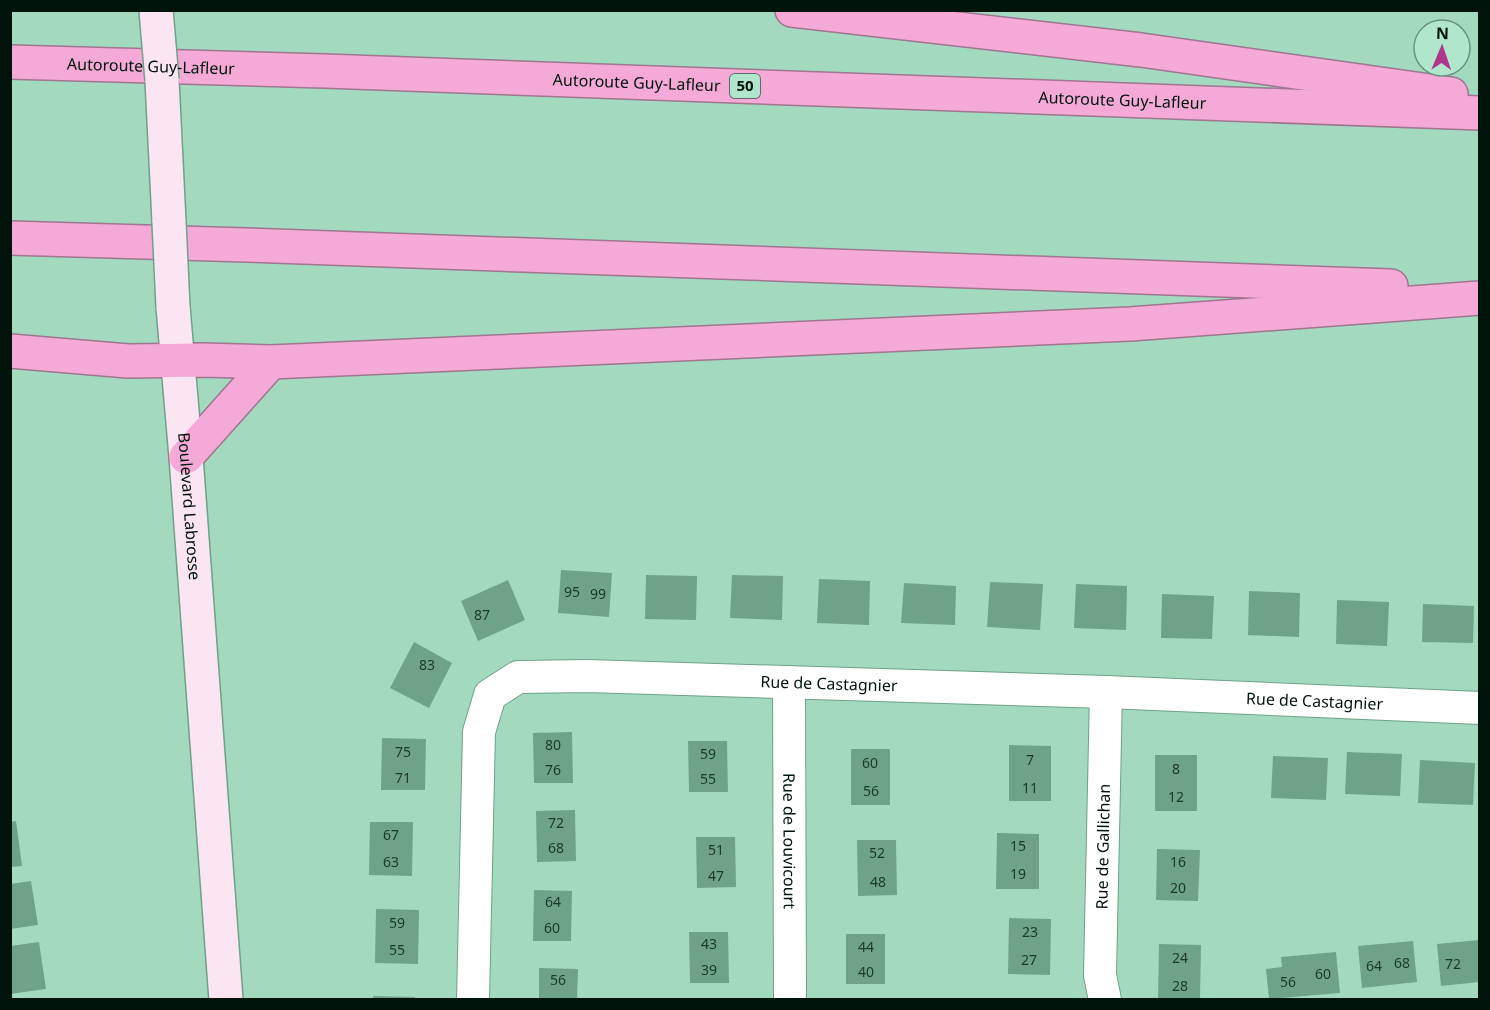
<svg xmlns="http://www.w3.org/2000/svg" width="1490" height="1010" font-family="'Noto Sans',sans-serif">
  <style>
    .building { fill: #6ea389 }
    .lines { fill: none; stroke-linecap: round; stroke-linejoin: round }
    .street-casing { stroke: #6da188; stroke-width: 34 }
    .secondary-casing { stroke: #6da188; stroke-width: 36 }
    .highway-casing { stroke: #9f758f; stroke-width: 36 }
    .street { stroke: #fff; stroke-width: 32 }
    .secondary { stroke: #fce5f3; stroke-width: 33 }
    .highway { stroke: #f4a9d6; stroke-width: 33 }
    .secondary-bridge-casing { stroke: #6da188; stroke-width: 36; stroke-linecap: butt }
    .secondary-bridge { stroke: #fce5f3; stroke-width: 33 }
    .labels { text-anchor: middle; stroke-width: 4.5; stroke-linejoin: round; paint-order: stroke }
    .number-label { font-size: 14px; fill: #1c382a }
    .shield { fill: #b0e7cc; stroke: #365345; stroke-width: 1.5 }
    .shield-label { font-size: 15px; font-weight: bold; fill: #01140b }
    .street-label { font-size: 16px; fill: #01140b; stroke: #b0e7cc }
  </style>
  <rect width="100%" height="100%" fill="#a3dabf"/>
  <!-- building -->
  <g class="building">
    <path d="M561,570l51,3 -3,44 -51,-4z"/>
    <path d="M646,575l51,1 -1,44 -51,-1z"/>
    <path d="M732,575l51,1 -1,44 -52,-2z"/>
    <path d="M819,579l51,2 -1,44 -52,-2z"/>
    <path d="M508,580l17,40 -47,21 -17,-40z"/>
    <path d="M990,582l53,2 -3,46 -53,-3z"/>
    <path d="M904,583l52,3 -1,39 -54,-2z"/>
    <path d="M1076,584l51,2 -1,44 -52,-2z"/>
    <path d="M1249,591l51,2 -1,44 -51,-2z"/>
    <path d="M1162,594l52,2 -2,43 -51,-1z"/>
    <path d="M1337,600l52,2 -2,44 -51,-2z"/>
    <path d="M1423,604l51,2 -1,37 -51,-1z"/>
    <path d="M414,642l38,21 -23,45 -39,-20z"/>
    <path d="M572,732l1,51h-39l-1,-50z"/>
    <path d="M382,738l44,1 -1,51h-44z"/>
    <path d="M688,741h39l1,51h-39z"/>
    <path d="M1009,745l42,1v55h-42z"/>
    <rect x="851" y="749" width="39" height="56"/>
    <path d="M1347,752l55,2 -2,42 -55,-2z"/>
    <rect x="1155" y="755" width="42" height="56"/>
    <path d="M1273,756l55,2 -2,42 -55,-2z"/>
    <path d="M1420,760l55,3 -2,42 -55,-2z"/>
    <path d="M575,810l1,51 -39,1 -1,-51z"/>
    <path d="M16,821l6,45 -12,1v-45z"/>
    <path d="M370,822h43l-1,54 -43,-1z"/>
    <path d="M997,833l42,1v55h-43z"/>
    <path d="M696,837h39l1,50 -39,1z"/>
    <path d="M857,840h39l1,55 -39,1z"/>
    <path d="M1157,849l43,1 -2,51 -42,-1z"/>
    <path d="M31,881l7,44 -28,4v-45z"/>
    <path d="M534,890l38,1 -1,50h-38z"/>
    <path d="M376,909l43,1 -1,54 -43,-1z"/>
    <path d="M1009,918l42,1 -1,56 -42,-1z"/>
    <path d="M689,932h39l1,51h-39z"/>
    <rect x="846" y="934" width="39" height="50"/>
    <path d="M1479,940v42l-38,4 -4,-42z"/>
    <path d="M1413,941l4,41 -55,6 -4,-42z"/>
    <path d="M39,942l7,47 -36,5v-48z"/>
    <path d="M1159,944l42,1 -1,54h-42z"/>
    <path d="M1336,952l4,41 -71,6 -3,-30 16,-2 -1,-10z"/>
    <path d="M539,968l39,1 -1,30h-38z"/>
    <path d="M373,996l42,1v2h-42z"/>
  </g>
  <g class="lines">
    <defs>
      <g id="street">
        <path id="s1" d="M789,682l1,318"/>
        <path id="s2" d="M473,1000l6,-268 11,-37 28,-18 70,-1 518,16 374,16"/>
        <path id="s3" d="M1105,1000l-5,-25 6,-283"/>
      </g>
      <g id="secondary">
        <path d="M162,80l7,142"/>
        <path id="s4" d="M173,307l13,150 40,543"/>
      </g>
      <g id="highway">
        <path d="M792,10l349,40 310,44"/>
        <path id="s5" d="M10,62l315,9 1155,42"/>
        <path d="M10,238l236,7 1145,41"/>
        <path d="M10,351l118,10 76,-1 67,2 859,-38 350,-26"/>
        <path d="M186,457l85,-95"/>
      </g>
    </defs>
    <!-- street casing -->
    <use href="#street" class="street-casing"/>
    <!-- secondary casing -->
    <use href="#secondary" class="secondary-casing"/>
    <!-- highway casing -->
    <use href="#highway" class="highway-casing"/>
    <!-- street -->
    <use href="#street" class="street"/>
    <!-- secondary -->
    <use href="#secondary" class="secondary"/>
    <!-- highway -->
    <use href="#highway" class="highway"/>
    <defs>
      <g id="secondary-bridge">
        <path d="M156,10l6,70"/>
        <path d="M169,222l4,85"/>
      </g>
    </defs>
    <!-- secondary-bridge casing -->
    <use href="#secondary-bridge" class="secondary-bridge-casing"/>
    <!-- secondary-bridge -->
    <use href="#secondary-bridge" class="secondary-bridge"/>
  </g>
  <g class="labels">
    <!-- number labels -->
    <g class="number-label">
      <text x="572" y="597">95</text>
      <text x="598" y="599">99</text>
      <text x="482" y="620">87</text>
      <text x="427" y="670">83</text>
      <text x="553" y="750">80</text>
      <text x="403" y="757">75</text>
      <text x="708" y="759">59</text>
      <text x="1030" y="765">7</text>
      <text x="870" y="768">60</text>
      <text x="1176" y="774">8</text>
      <text x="553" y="775">76</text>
      <text x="403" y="783">71</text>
      <text x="708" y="784">55</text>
      <text x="1030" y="793">11</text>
      <text x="871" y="796">56</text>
      <text x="1176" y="802">12</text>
      <text x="556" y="828">72</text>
      <text x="391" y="840">67</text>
      <text x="1018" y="851">15</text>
      <text x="556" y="853">68</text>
      <text x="716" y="855">51</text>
      <text x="877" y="858">52</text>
      <text x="391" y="867">63</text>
      <text x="1178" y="867">16</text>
      <text x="1018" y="879">19</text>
      <text x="716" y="881">47</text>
      <text x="878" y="887">48</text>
      <text x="1178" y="893">20</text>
      <text x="553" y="907">64</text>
      <text x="397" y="928">59</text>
      <text x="552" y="933">60</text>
      <text x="1030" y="937">23</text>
      <text x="709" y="949">43</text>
      <text x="866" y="952">44</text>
      <text x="397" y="955">55</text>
      <text x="1180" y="963">24</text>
      <text x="1029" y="965">27</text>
      <text x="1402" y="968">68</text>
      <text x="1453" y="969">72</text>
      <text x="1374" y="971">64</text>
      <text x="709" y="975">39</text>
      <text x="866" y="977">40</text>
      <text x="1323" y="979">60</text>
      <text x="558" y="985">56</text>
      <text x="1288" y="987">56</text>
      <text x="1180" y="991">28</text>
    </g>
    <!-- shield labels -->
    <rect class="shield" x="730" y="74" width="30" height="24" rx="4.5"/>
    <g class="shield-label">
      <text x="745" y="91">50</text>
    </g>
    <!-- street labels -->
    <g class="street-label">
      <text dy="6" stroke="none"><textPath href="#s5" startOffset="141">Autoroute Guy-Lafleur</textPath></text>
      <text dy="6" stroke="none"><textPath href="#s5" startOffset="627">Autoroute Guy-Lafleur</textPath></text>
      <text dy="6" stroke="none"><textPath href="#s5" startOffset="1113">Autoroute Guy-Lafleur</textPath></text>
      <text dy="6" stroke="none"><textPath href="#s4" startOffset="200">Boulevard Labrosse</textPath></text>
      <text dy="6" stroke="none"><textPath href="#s2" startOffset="651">Rue de Castagnier</textPath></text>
      <text dy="6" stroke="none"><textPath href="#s2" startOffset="1137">Rue de Castagnier</textPath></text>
      <text dy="6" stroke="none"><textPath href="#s1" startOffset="159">Rue de Louvicourt</textPath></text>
      <text dy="6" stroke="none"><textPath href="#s3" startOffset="154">Rue de Gallichan</textPath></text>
    </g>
  </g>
  <!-- border -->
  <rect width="1490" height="1010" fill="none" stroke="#01140b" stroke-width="24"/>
  <!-- north arrow -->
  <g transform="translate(1442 48) rotate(2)"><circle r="28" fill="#b0e7cc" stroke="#6a937f" stroke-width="1.5"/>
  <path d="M0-4.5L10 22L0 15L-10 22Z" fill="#af3689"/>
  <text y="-9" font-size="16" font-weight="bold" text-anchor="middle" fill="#01140b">N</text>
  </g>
</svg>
